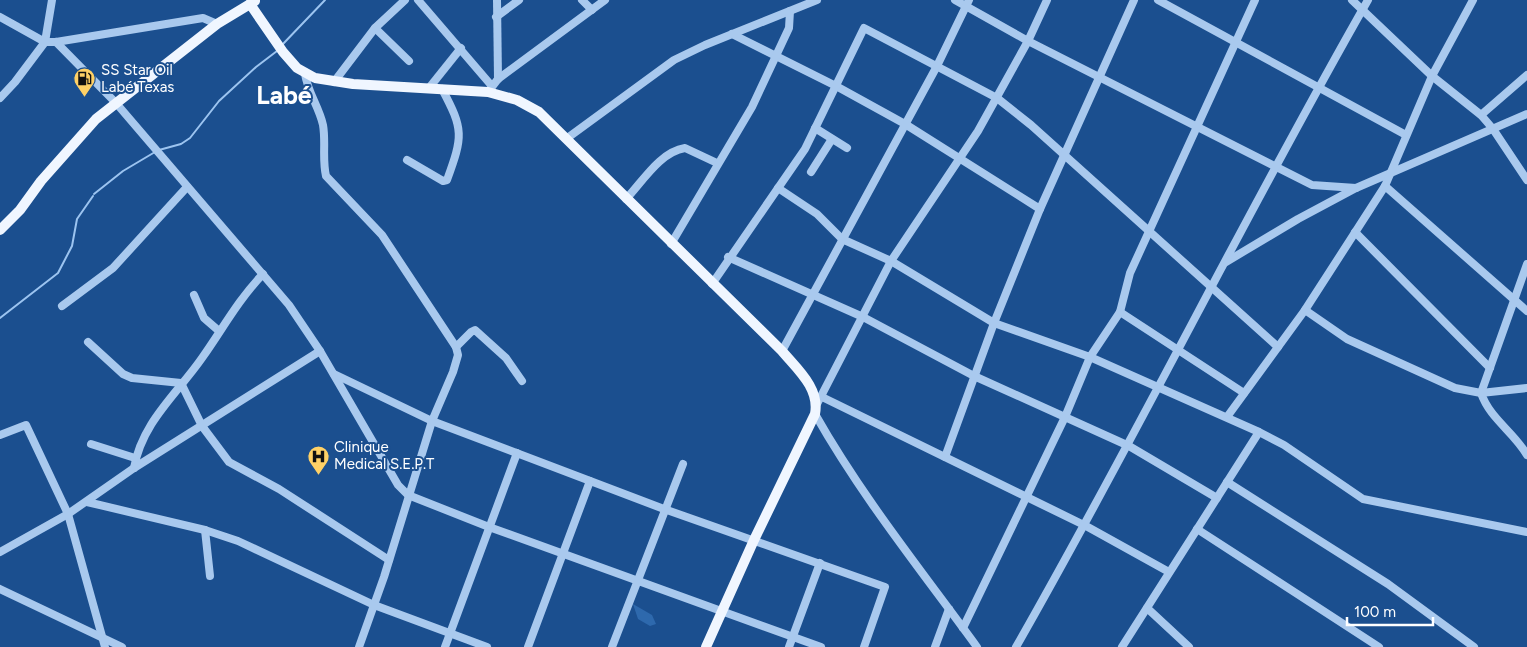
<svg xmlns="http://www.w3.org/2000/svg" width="1527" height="647" font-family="Figtree,sans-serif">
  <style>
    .green { fill: #2e69ad }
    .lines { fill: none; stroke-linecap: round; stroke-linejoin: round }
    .stream { stroke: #9cc4f0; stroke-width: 2 }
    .minor { stroke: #a9c9ee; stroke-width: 8 }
    .major { stroke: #f0f6ff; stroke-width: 10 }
    .labels { text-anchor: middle; stroke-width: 4; stroke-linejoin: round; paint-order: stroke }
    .poi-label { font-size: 15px; fill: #fff; stroke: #1b4f8f; text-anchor: start }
    .town-label { font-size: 25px; font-weight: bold; fill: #fff; stroke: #1b4f8f }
  </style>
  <rect width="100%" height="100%" fill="#1b4f8f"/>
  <!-- green -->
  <path class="green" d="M633,604l19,11 4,9 -6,2 -12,-7z"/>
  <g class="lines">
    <!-- stream -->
    <g class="stream">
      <path d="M282,45l43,-45"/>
      <path d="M159,150l22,-6 9,-6 29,-37 37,-34 21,-16"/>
      <path d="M94,194l29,-23 32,-19"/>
      <path d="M0,318l58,-45 14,-27 5,-27 16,-23"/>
    </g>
    <!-- minor -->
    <g class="minor">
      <path d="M418,0l73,85"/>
      <path d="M497,0l1,79"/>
      <path d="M582,0l10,10"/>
      <path d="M955,0l73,41 284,144 44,3"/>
      <path d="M1158,0l248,135"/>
      <path d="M1352,0l80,76 49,39 12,14 34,51"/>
      <path d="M0,17l45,25h11l147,-24 14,6"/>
      <path d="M496,17l23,-17"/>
      <path d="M375,28l34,33"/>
      <path d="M732,34l104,52 69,38 135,85"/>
      <path d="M56,42l60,61 173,202 31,46 78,134 10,10 81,32 332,120"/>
      <path d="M305,74c3,19 14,33 18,51 3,17 -1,34 3,51l56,59 74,112 2,8 -5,17 -21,49 -48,156 -25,70"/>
      <path d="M334,82l41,-54 30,-28"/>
      <path d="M429,88l32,-40"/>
      <path d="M488,92l10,-13 107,-79"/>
      <path d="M0,98l15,-16 30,-40 7,-42"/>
      <path d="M1481,115l46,-40"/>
      <path d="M815,128l32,20"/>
      <path d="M566,139l108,-79 31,-15 112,-45"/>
      <path d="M407,160l36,21 4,-1c16,-44 17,-50 -5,-91"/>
      <path d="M811,172l21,-33"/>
      <path d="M1385,186l142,125"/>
      <path d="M778,188l39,26 25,25 49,22 103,62 96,34 169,75 25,13 79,54 164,33"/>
      <path d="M626,199c17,-18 34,-47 59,-51l32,15"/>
      <path d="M1355,232l135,136"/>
      <path d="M671,244l81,-137 37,-79 1,-17"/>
      <path d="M728,257l135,60 111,59 155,70 88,52"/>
      <path d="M1226,262l72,-43 58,-31 171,-74"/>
      <path d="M1527,264l-46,129c9,26 33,39 46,62"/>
      <path d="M712,284l93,-135 59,-121 133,70 34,27 247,222"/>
      <path d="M194,295l10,23 15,13"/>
      <path d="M62,306l51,-38 74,-81"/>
      <path d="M1305,310l42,29 108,49 26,5 46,-5"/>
      <path d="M1120,312l124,81"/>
      <path d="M88,342l35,32 9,4 49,5 21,43 27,36 50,27 110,71"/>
      <path d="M456,347l15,-15 4,-2 31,28 16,23"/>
      <path d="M782,351l155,-285 32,-66"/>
      <path d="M334,374l98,47 232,88 221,78 -21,60"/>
      <path d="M822,397l264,129 83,46"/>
      <path d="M817,404l74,-143 87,-130 50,-90 19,-41"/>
      <path d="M815,414c47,83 106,156 162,233"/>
      <path d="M1227,417l78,-107 80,-124 47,-110 41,-76"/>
      <path d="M0,435l26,-10 42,89 37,133"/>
      <path d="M91,444l44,14"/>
      <path d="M945,457l49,-134 46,-114 94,-209"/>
      <path d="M134,468c8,-46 43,-74 68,-110 20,-28 36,-58 61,-84"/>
      <path d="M1227,482l161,102 86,63"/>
      <path d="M87,502l118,28 33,11 136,64 113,42"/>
      <path d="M1197,529l182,118"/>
      <path d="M205,530l5,46"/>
      <path d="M0,552l68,-38 66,-46 186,-117"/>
      <path d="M0,589l122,58"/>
      <path d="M1147,608l42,39"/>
      <path d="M963,628l102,-211 25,-60 30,-45 10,-39 125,-273"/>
      <path d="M445,647l72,-194"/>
      <path d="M528,647l62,-166"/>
      <path d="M612,647l71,-183"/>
      <path d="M789,647l31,-84"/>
      <path d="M935,647l14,-38"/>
      <path d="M1016,647c122,-213 230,-434 352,-647"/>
      <path d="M1122,647l137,-215"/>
    </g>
    <!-- major -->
    <g class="major">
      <path d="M250,4l33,48 14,16 18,10 38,6 135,8 29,8 22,12 243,239c15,18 38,37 33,63l-61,126 -48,107"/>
      <path d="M0,230l20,-20 21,-29 55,-62 121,-95 38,-23"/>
    </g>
  </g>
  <!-- icons -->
  <defs>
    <symbol id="fuel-pin" viewBox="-11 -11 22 30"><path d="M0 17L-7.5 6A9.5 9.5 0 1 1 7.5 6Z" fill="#ffd166" stroke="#1b4f8f"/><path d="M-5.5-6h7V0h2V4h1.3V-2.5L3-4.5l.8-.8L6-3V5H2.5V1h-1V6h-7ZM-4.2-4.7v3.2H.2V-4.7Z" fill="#111"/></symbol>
    <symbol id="hospital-pin" viewBox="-11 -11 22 30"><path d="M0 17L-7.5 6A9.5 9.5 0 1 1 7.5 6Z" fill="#ffd166" stroke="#1b4f8f"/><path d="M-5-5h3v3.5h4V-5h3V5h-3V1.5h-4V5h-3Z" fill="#111"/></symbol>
  </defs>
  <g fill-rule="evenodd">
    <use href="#fuel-pin" x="72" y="66" width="25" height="34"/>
    <use href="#hospital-pin" x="306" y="444" width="25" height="34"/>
  </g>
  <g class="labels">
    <!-- poi labels -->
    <g class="poi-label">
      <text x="101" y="75">SS Star Oil<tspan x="101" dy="17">Labé Texas</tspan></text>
      <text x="334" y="452">Clinique<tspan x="334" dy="17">Medical S.E.P.T</tspan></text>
    </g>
    <!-- town labels -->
    <g class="town-label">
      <text x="284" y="104">Labé</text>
    </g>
  </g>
  <!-- scale -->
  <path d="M1347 617v8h86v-8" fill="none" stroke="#ffffff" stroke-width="2.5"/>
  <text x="1354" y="617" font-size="15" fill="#ffffff" stroke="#1b4f8f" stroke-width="4" paint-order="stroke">100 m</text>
</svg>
